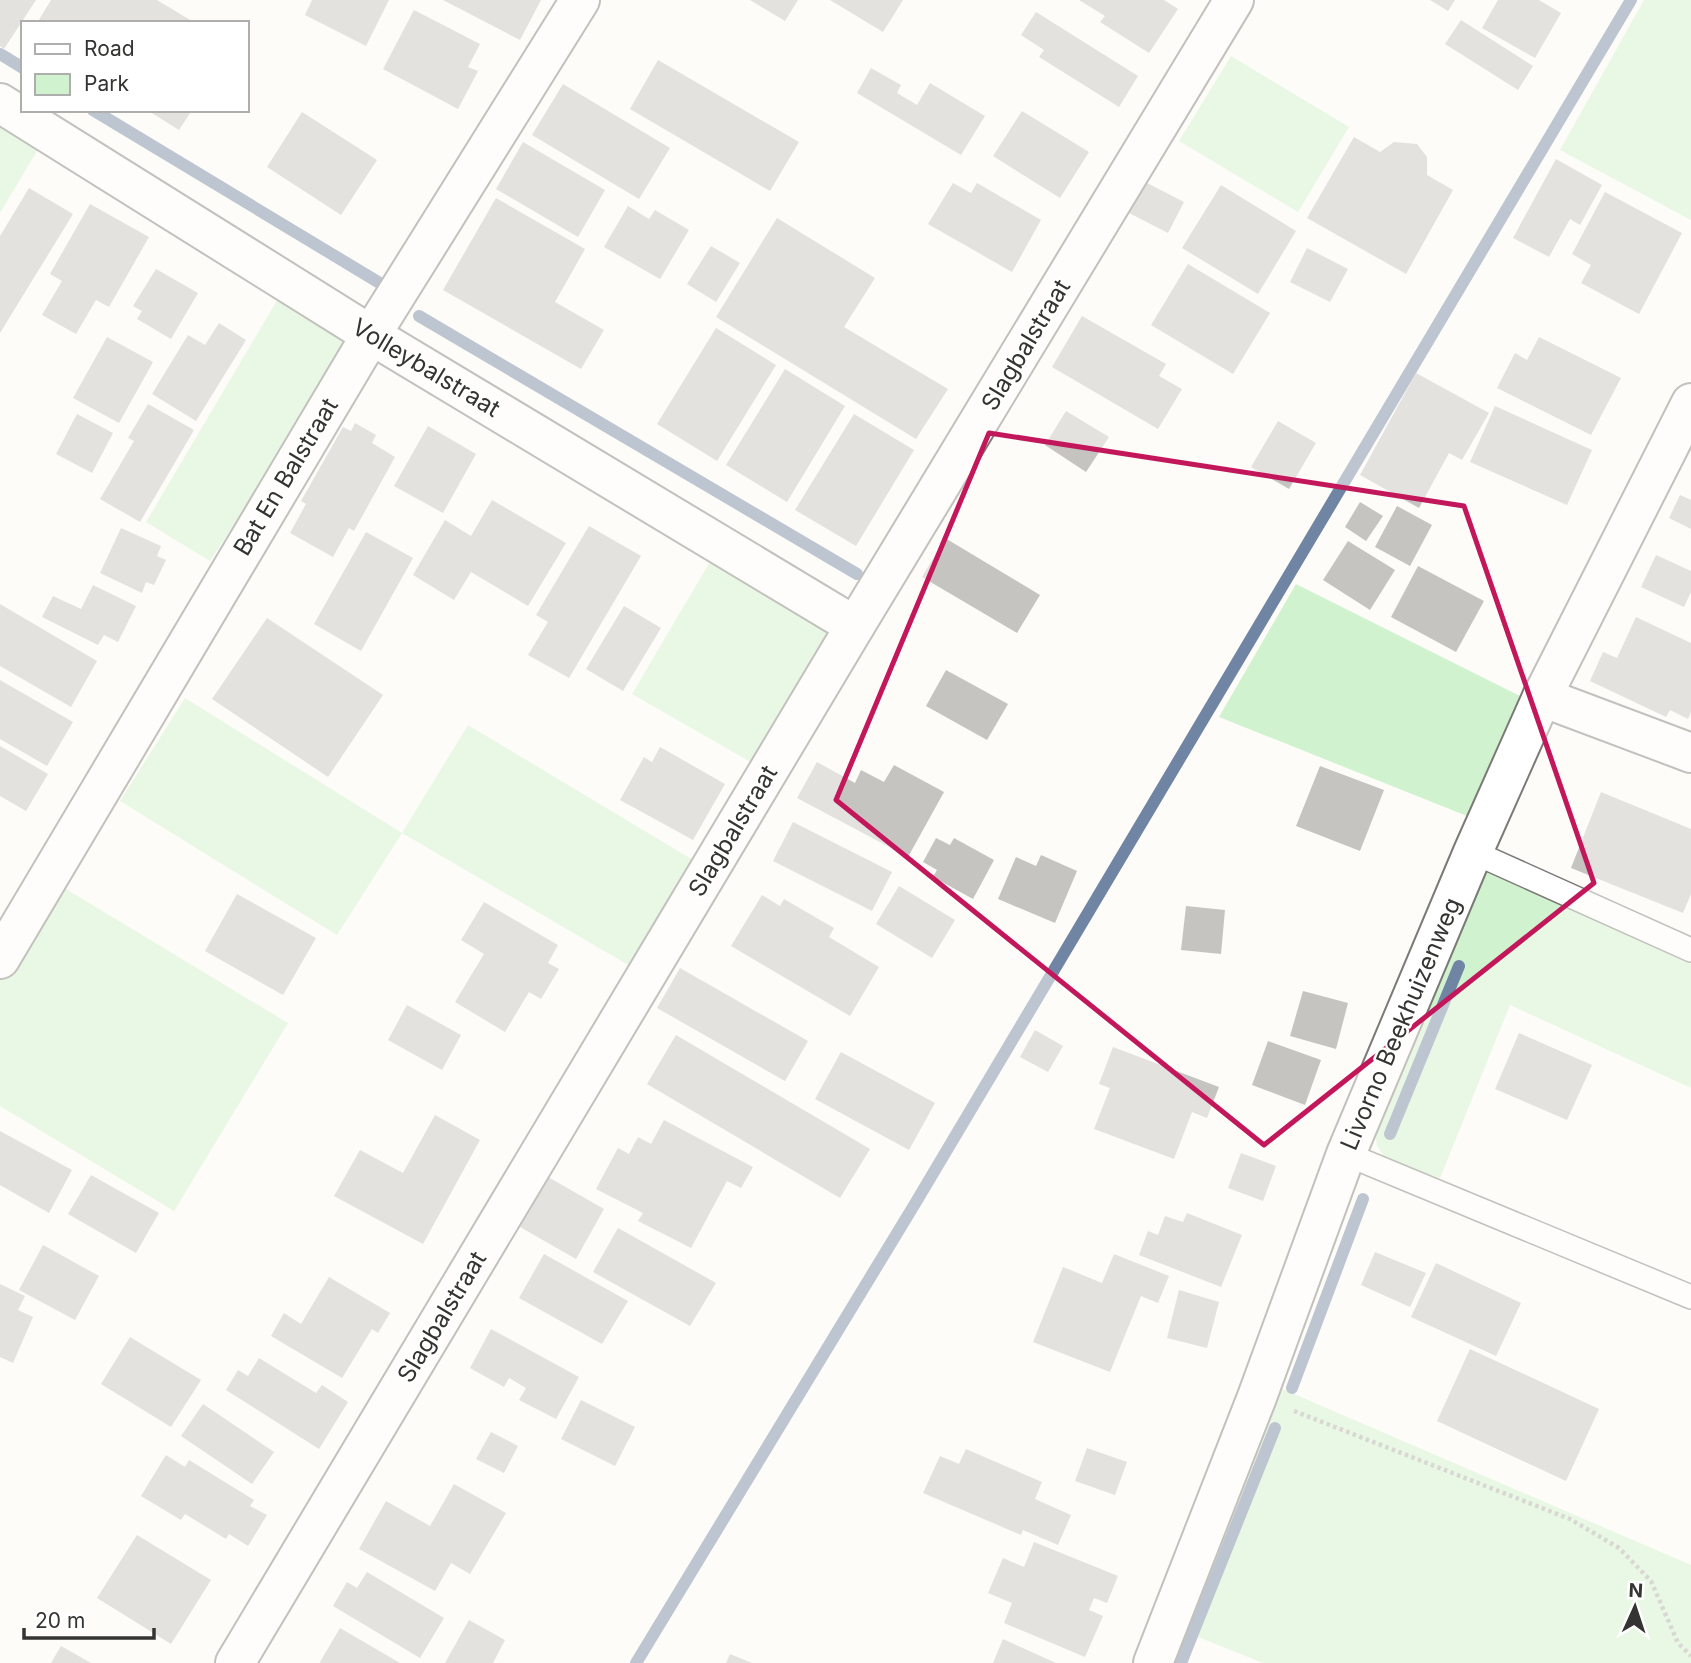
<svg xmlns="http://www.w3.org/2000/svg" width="1691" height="1663" font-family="Inter,sans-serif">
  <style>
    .green { fill: #d1f2ce }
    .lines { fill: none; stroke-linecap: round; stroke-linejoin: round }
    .stream { stroke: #7084a3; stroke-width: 12 }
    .building { fill: #c6c4c1 }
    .service-casing { stroke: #7b7a77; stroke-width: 26 }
    .minor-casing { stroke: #7b7a77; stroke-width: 42 }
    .path { stroke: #acaba8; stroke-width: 4.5; stroke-dasharray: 3.5 3.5; stroke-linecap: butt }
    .service { stroke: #fff; stroke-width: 23 }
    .minor { stroke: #fff; stroke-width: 38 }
    .marked { fill: none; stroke: #c2185b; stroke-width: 5; stroke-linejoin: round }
    .labels { text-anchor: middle; stroke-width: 5; stroke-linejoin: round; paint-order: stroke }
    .street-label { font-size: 24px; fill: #343432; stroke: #fff }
  </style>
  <rect width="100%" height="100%" fill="#fdfcf8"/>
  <!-- green -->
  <g class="green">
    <path d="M1644,0h47v220l-131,-70z"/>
    <path d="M1231,56l118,71 -51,85 -119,-71z"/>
    <path d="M0,121l40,25 -40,67z"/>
    <path d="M282,292l57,40 5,20 -7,16 -127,193 -64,-39z"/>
    <path d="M714,555l116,77 -74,133 -124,-71z"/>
    <path d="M1296,584l224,112 -48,122 -253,-101z"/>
    <path d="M185,698l217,135 66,-108 230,138 -63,106 -233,-136 -65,102 -217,-134z"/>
    <path d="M1482,868l209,96v124l-181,-83 -70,173 -52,-16 -11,-16 -2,-19z"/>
    <path d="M56,883l232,140 -114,188 -174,-105v-130z"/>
    <path d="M1273,1385l418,180v98h-428l-85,-34z"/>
  </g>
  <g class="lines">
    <!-- stream -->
    <g class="stream">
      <path d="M0,54l23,14"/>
      <path d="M93,110l290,175"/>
      <path d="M419,316l438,258"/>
      <path d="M1390,1134l69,-168"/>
      <path d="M1292,1388l71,-189"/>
      <path d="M636,1663l280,-461 715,-1202"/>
      <path d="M1181,1663l94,-235"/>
    </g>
  </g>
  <!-- building -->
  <g class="building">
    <path d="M0,0h36l-32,49 -4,-3z"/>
    <path d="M51,0h106l38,23h-158z"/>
    <path d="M312,0h77l-23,46 -61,-31z"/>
    <path d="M443,0h98l-21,40z"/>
    <path d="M750,0h48l-13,21z"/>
    <path d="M830,0h73l-20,32z"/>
    <path d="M1079,0h85l14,9 -29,44 -49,-31 5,-6z"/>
    <path d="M1430,0h25l-7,11z"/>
    <path d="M1498,0h41l22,13 -26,45 -53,-30z"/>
    <path d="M414,10l66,34 -12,23 10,4 -20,38 -75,-40z"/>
    <path d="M1036,12l102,64 -19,31 -80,-50 5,-7 -23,-15z"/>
    <path d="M1461,20l72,46 -15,24 -73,-46z"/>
    <path d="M658,60l141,82 -29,49 -140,-82z"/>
    <path d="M871,68l30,17 -4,8 20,12 13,-22 55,33 -24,39 -104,-62z"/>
    <path d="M563,84l107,64 -31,51 -107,-64z"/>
    <path d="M147,110h45l-13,20z"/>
    <path d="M1022,111l67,41 -29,46 -67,-42z"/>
    <path d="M302,112l75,48 -36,55 -74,-48z"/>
    <path d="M1354,137l26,15 14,-10 23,2 10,13v18l26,15 -47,84 -99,-56z"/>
    <path d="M523,142l82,48 -27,47 -82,-48z"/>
    <path d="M1556,159l46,26 -22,40 -10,-6 -21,38 -36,-19z"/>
    <path d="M1145,182l39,20 -16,31 -39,-20z"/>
    <path d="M953,183l18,10 6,-10 64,37 -29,52 -84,-48z"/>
    <path d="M1221,185l75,46 -38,63 -76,-46z"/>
    <path d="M29,188l44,26 -73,119v-97z"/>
    <path d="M1605,192l77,41 -43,81 -58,-31 10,-18 -19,-11z"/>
    <path d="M496,198l89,51 -30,53 49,28 -23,39 -138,-79z"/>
    <path d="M90,204l59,33 -40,70 -13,-7 -20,34 -34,-19 20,-34 -12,-7z"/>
    <path d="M628,206l21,13 6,-9 34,20 -29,49 -56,-32z"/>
    <path d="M777,218l98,60 -31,49 104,62 -32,50 -200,-122z"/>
    <path d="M711,246l29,17 -24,39 -29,-18z"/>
    <path d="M1307,248l41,21 -18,33 -40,-20z"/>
    <path d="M1188,264l82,49 -37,61 -82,-49z"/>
    <path d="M156,269l42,24 -27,46 -34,-20 5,-8 -9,-5z"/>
    <path d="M1082,316l84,48 -7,12 23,13 -24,40 -106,-62z"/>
    <path d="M219,323l27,17 -50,81 -44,-27 36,-59 17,10z"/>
    <path d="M716,328l60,37 -59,96 -60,-37z"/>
    <path d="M107,337l46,25 -34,61 -46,-25z"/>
    <path d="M1539,337l82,41 -30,57 -94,-47 18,-35 12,7z"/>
    <path d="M785,369l60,37 -58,96 -61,-37z"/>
    <path d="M1416,373l73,40 -27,47 -13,-7 -30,55 -59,-33z"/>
    <path d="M148,404l46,26 -54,92 -40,-23 34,-58 -6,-3z"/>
    <path d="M1495,406l97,44 -25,55 -97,-43z"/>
    <path d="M1066,411l43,26 -23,35 -41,-27z"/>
    <path d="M77,414l36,19 -21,40 -36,-19z"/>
    <path d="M854,414l60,36 -58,96 -61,-36z"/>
    <path d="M1278,421l38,22 -27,46 -38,-22z"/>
    <path d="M355,423l21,12 -4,8 23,14 -41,74 -5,-3 -16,29 -43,-24 16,-29 -5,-3 42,-74 8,4z"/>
    <path d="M428,426l48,28 -33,59 -49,-27z"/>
    <path d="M1680,495l11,5v29l-22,-11z"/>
    <path d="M492,500l74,43 -38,63 -57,-34 -17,28 -41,-25 32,-55 26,16z"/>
    <path d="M1360,502l23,14 -17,25 -21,-14z"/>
    <path d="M1397,506l35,19 -22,41 -35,-19z"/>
    <path d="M589,526l52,30 -72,122 -41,-23 20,-33 -12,-7z"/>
    <path d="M121,528l40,18 -4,10 9,4 -12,25 -8,-3 -4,11 -42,-20z"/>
    <path d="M366,532l47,26 -52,93 -47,-27z"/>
    <path d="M945,538l95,57 -23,38 -95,-56z"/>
    <path d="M1348,541l47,29 -25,40 -47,-30z"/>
    <path d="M1656,555l35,16v21l-7,15 -43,-20z"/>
    <path d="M1418,566l66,35 -28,51 -65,-35z"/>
    <path d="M93,585l43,21 -18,36 -14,-7 -6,10 -56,-28 11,-21 28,13z"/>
    <path d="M0,604l97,57 -26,46 -71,-41z"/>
    <path d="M624,606l37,22 -38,63 -37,-22z"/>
    <path d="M1636,617l55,26v69l-3,7 -18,-9 -4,7 -76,-36 13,-29 14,6z"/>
    <path d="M267,618l116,77 -55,82 -116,-78z"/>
    <path d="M946,670l62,34 -21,36 -61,-34z"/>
    <path d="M0,680l73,42 -26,44 -47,-27z"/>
    <path d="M0,746l48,28 -22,37 -26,-15z"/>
    <path d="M660,747l65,37 -32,56 -73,-40 24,-43 8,5z"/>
    <path d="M817,762l38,21 6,-13 23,12 10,-17 50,27 -36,65 -111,-59z"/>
    <path d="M1320,766l64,24 -24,61 -64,-25z"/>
    <path d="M1601,792l90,37v65l-8,19 -112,-45z"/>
    <path d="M793,822l99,50 -20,39 -99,-50z"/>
    <path d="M936,838l14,7 4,-7 40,22 -21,39 -40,-22 4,-7 -14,-8z"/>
    <path d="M1041,855l36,16 -22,52 -57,-24 18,-42 20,9z"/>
    <path d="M899,886l56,34 -23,38 -56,-34z"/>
    <path d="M237,894l79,44 -33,57 -78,-44z"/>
    <path d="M762,895l18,11 4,-7 50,29 -5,9 50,30 -29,49 -119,-70z"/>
    <path d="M484,902l74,43 -10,18 11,6 -18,30 -12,-7 -24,40 -50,-30 29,-48 -23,-14z"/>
    <path d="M1186,906l39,4 -4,44 -40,-4z"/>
    <path d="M680,968l128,73 -23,40 -128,-73z"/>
    <path d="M1303,991l45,12 -12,46 -46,-13z"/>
    <path d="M407,1005l54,30 -19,35 -54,-30z"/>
    <path d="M1035,1030l28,16 -15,26 -28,-15z"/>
    <path d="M1519,1033l73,32 -25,55 -72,-31z"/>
    <path d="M676,1035l194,114 -30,49 -193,-114z"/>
    <path d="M1268,1041l53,19 -16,45 -53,-20z"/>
    <path d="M1113,1047l106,40 -12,31 -15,-6 -18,47 -80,-30 16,-41 -11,-4z"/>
    <path d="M841,1052l94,51 -26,47 -94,-51z"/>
    <path d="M435,1115l45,25 -57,104 -89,-48 26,-46 43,23z"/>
    <path d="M664,1120l89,47 -12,21 -14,-7 -36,67 -53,-27 5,-8 -47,-24 22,-41 11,6 9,-17 13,7z"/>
    <path d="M0,1131l72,39 -23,43 -49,-28z"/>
    <path d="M1241,1153l35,13 -13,35 -35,-13z"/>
    <path d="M91,1175l68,38 -23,40 -68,-39z"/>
    <path d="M548,1177l56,32 -28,50 -56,-32z"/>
    <path d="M1187,1213l55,22 -21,52 -82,-32 9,-24 10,4 7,-19 18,6z"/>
    <path d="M618,1228l98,55 -26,43 -97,-54z"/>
    <path d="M43,1245l56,31 -24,44 -56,-30z"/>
    <path d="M1375,1252l51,21 -16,34 -49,-22z"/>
    <path d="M544,1254l84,47 -26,43 -83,-46z"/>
    <path d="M1114,1254l55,22 -11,27 -17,-7 -31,76 -77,-30 30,-75 39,16z"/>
    <path d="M1436,1263l85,40 -25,53 -85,-39z"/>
    <path d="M329,1277l61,36 -12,20 -6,-4 -30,49 -71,-42 13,-23 17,11z"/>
    <path d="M0,1284l25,12 -7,14 15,7 -20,46 -13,-6z"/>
    <path d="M1179,1290l40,12 -12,46 -40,-10z"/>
    <path d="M491,1329l88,48 -23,42 -37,-19 7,-12 -17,-10 -5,9 -34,-19z"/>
    <path d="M130,1337l71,43 -30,47 -70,-43z"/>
    <path d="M1470,1349l129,60 -33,72 -129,-60z"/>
    <path d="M259,1358l57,35 6,-8 26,17 -29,47 -93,-59 12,-20 10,6z"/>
    <path d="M581,1400l54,27 -20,39 -54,-27z"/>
    <path d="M203,1404l71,48 -22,32 -71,-48z"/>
    <path d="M491,1432l27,14 -14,27 -28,-14z"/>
    <path d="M1087,1448l40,14 -12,33 -40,-14z"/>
    <path d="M966,1449l76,33 -7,17 36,16 -13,30 -35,-15 -2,5 -98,-42 17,-37 19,8z"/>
    <path d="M166,1455l19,12 4,-7 65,40 -4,6 17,9 -19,31 -19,-12 -3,5 -41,-25 -4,6 -40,-24z"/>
    <path d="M454,1484l52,29 -36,61 -19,-11 -16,28 -76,-42 27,-48 44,25z"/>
    <path d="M137,1535l74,45 -40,64 -74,-46z"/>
    <path d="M1034,1542l84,34 -11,27 -13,-5 -5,12 14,6 -18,41 -81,-34 8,-20 -24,-10 15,-35 21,9z"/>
    <path d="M367,1572l77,46 -24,40 -87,-52 14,-24 10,6z"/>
    <path d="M469,1620l36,20 -12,23h-48z"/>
    <path d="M340,1628l60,35h-79l-1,-1z"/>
    <path d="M1003,1639l53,24h-63z"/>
    <path d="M61,1646l30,17h-40z"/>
    <path d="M730,1654l22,9h-26z"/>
  </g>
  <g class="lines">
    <defs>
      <g id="service">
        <path d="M1473,852l218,98"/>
        <path d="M1346,1154l345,143"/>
      </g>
      <g id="minor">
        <path d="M0,103l371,232 484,291"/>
        <path d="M1542,697l149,56"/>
        <path d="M0,959l371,-624 209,-335"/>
        <path d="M235,1663l620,-1037 379,-626"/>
        <path d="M1153,1663l104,-266 89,-243 127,-302 69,-155 149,-294"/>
      </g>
    </defs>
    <!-- service casing -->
    <use href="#service" class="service-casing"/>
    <!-- minor casing -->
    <use href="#minor" class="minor-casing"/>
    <!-- path -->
    <path class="path" d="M1294,1411l276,108 49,29 32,33 27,62 13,13"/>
    <!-- service -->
    <use href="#service" class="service"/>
    <!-- minor -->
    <use href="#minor" class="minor"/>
  </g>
  <!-- marked area -->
  <path d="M0 0H1691V1663H0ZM989,433l475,73 130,377 -330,262 -428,-345z" fill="#fdfcf8" fill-opacity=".55" fill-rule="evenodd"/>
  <path class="marked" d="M989,433l475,73 130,377 -330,262 -428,-345z"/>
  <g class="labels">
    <!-- street labels -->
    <g class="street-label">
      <text transform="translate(1026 345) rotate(-59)" y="8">Slagbalstraat</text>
      <text transform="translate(426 368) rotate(31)" y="8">Volleybalstraat</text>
      <text transform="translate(286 477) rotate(-59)" y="8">Bat En Balstraat</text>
      <text transform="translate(733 831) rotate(-59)" y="8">Slagbalstraat</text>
      <text transform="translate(1401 1024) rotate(-67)" y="8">Livorno Beekhuizenweg</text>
      <text transform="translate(442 1317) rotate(-59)" y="8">Slagbalstraat</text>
    </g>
  </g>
  <!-- legend -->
  <rect x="21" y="21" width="228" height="91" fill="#ffffff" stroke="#aeaead" stroke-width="2"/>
  <rect x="35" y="44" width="35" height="10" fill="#ffffff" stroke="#aeaead" stroke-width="2"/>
  <text x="84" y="56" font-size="21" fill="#343432">Road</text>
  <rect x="35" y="74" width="35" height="21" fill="#d1f2ce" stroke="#aeaead" stroke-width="2"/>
  <text x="84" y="91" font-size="21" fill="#343432">Park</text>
  <!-- north arrow -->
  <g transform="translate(1635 1607) rotate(3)" stroke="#ffffff" stroke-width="5" paint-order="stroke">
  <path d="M0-5L12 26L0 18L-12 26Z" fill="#343432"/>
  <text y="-10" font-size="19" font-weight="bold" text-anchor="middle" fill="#343432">N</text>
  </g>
  <!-- scale -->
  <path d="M24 1628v10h130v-10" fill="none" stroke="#343432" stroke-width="3.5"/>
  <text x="35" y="1628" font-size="21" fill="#343432" stroke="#ffffff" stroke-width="5" paint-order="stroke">20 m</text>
</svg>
